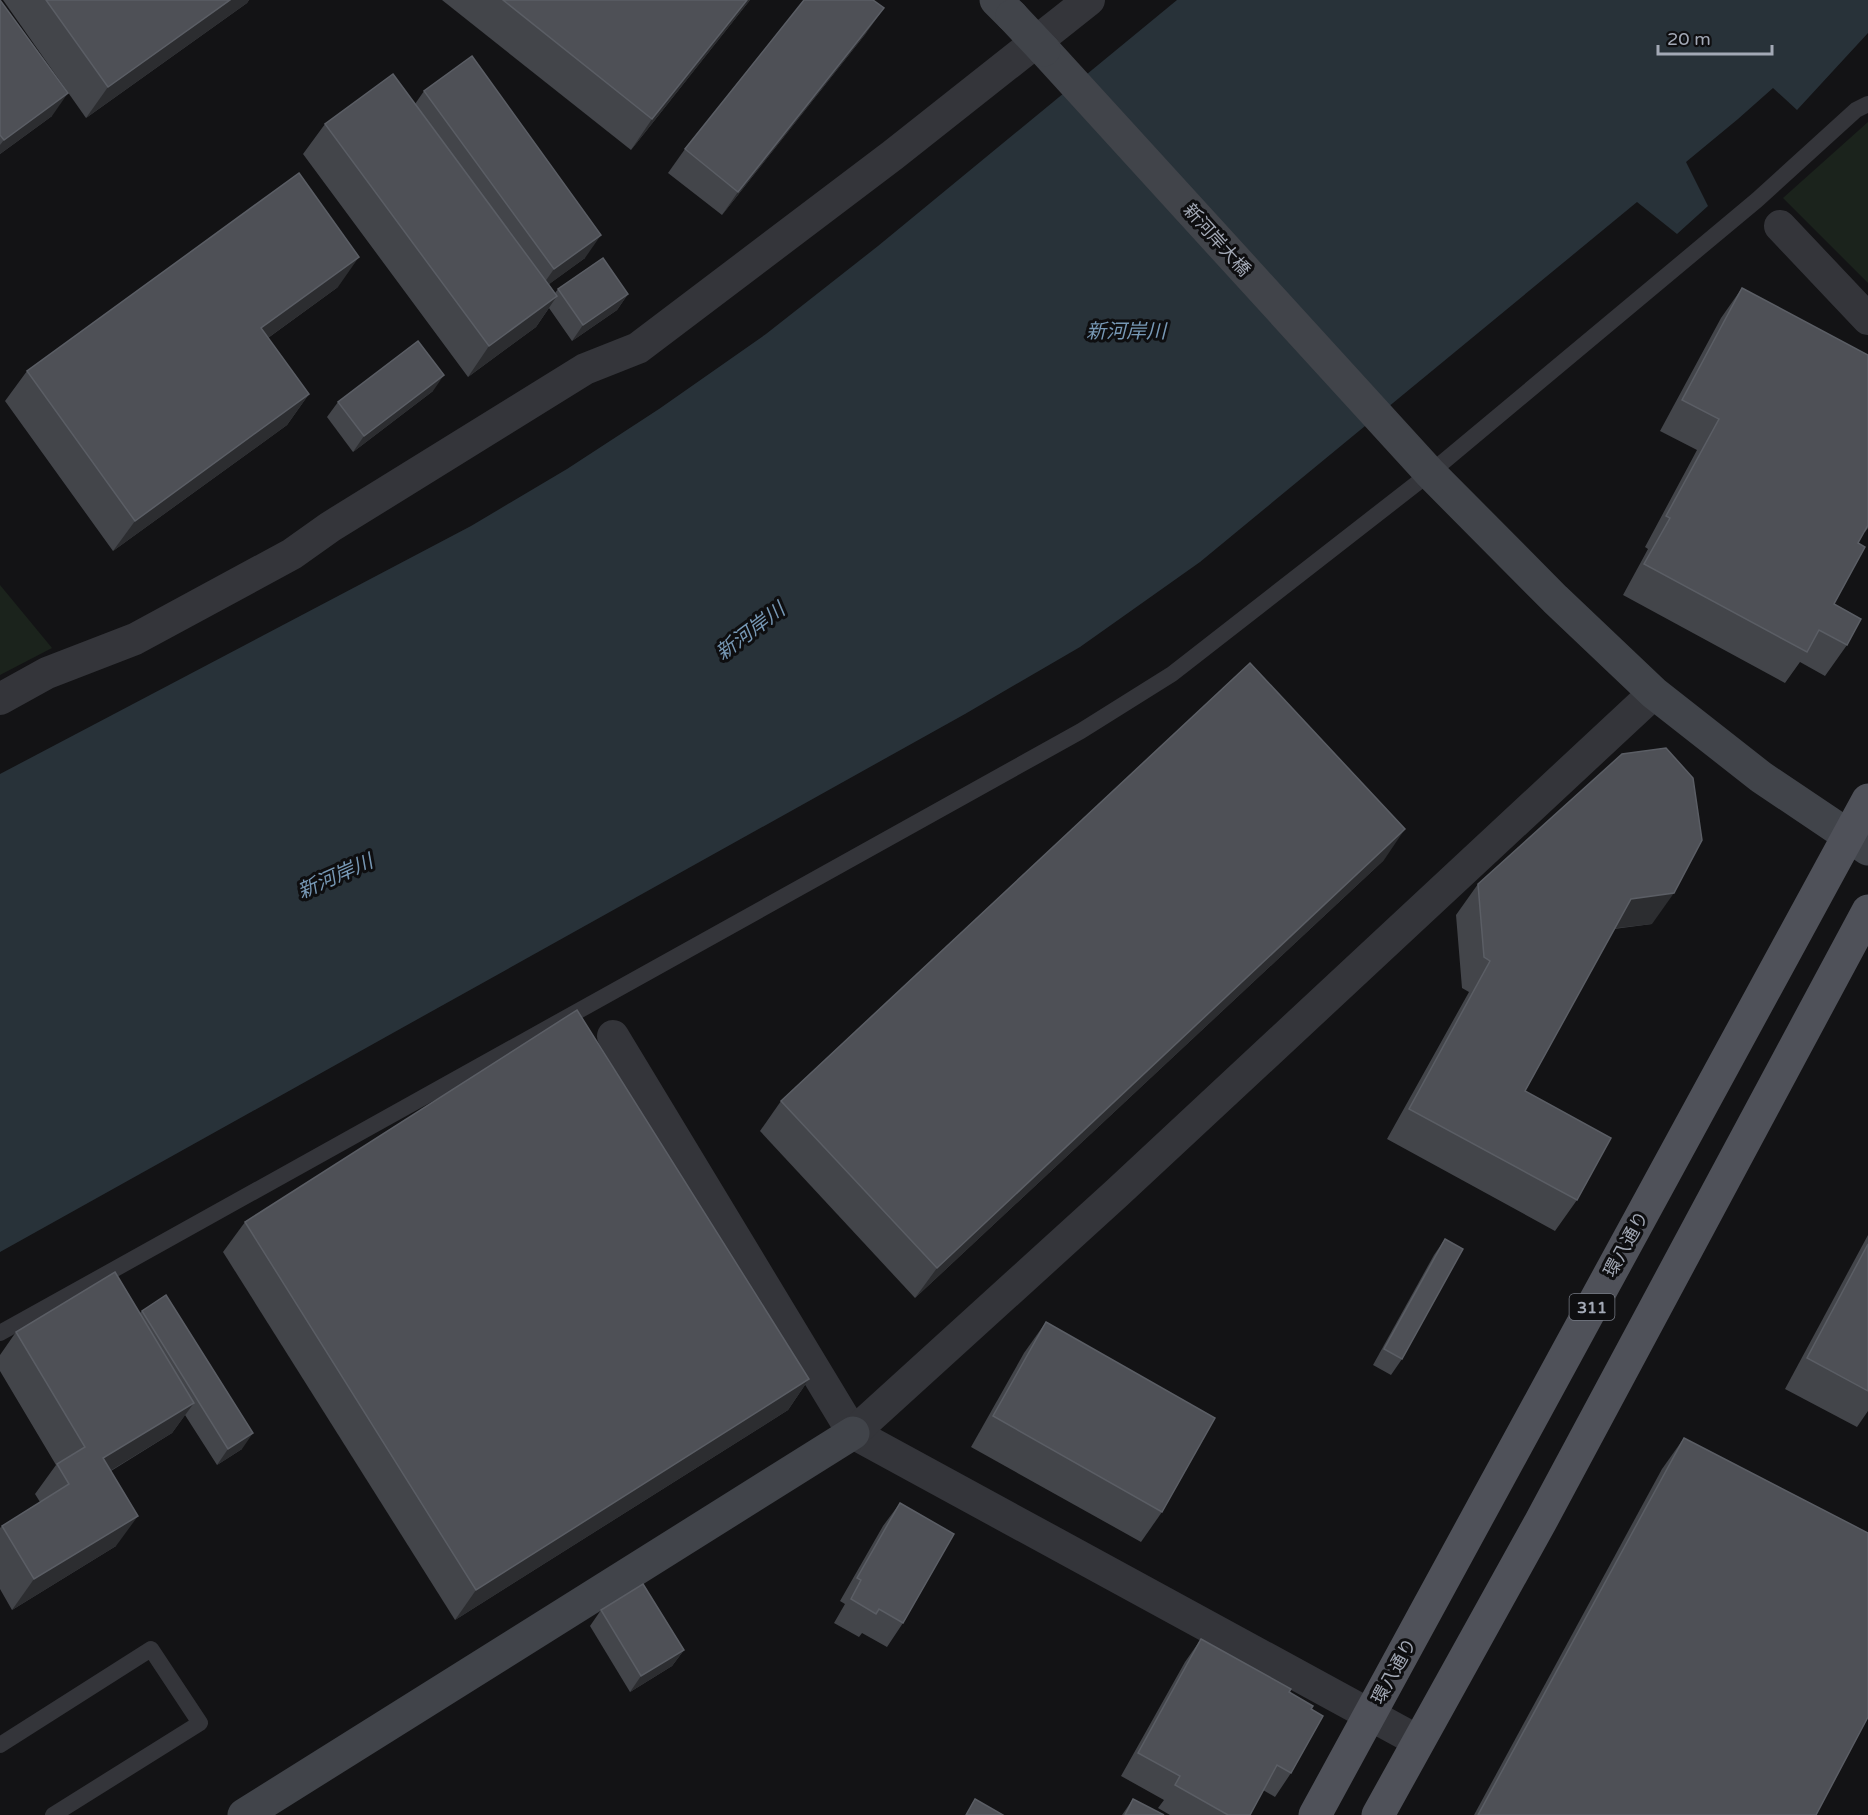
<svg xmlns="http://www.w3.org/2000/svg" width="1868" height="1815" font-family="'Varela Round','Noto Sans JP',sans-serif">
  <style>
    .green { fill: #1b231c }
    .water { fill: #283239 }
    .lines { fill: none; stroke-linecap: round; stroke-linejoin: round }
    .lane { stroke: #34353a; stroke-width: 16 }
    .street { stroke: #34353a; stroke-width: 32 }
    .secondary { stroke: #41444a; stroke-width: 33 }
    .primary { stroke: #4f5159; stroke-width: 33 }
    .secondary-bridge { stroke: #41444a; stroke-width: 33 }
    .wall { fill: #43454a }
    .shaded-wall { fill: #2c2d30 }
    .building { fill: #4e5056; stroke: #5b5e65; stroke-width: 1.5 }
    .labels { text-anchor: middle; stroke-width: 6; stroke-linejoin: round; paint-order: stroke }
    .shield { fill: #0e0e10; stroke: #767a84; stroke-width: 1.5 }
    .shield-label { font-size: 16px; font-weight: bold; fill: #a3a9b6 }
    .street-label { font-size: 18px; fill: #a3a9b6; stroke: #0e0e10 }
    .water-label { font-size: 20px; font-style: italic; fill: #7798b5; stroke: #0e0e10 }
  </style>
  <rect width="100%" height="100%" fill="#131315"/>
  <!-- green -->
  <g class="green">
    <path d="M1868,122v161l-85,-85z"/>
    <path d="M0,585l52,63 -52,27z"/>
  </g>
  <!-- water -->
  <path class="water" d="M1177,0h691v33l-71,77 -24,-22 -35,31 -52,43 22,44 -31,28 -40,-32 -437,360 -120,85 -115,67 -965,538v-478l471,-248 96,-57 92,-60 107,-75 112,-88z"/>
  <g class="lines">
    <!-- lane -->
    <g class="lane">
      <path d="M0,1333l1081,-602 91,-57 258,-201 327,-273 99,-90 12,-6"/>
      <path d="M0,1745l151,-96 49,74 -147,92"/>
    </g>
    <!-- street -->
    <g class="street">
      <path d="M1780,226l88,93"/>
      <path d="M0,699l47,-26 88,-34 157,-85 38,-27 255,-158 53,-21 255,-193 196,-155"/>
      <path d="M613,1036l240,397 565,308"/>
      <path d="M853,1433l264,-240 537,-500"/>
    </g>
    <!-- secondary -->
    <g class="secondary">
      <path d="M996,0l16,16"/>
      <path d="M1044,50l386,423 125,126 99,94 107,84 107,72"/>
      <path d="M244,1815l609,-382"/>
    </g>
    <!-- primary -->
    <g class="primary">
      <path d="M1315,1815l553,-1015"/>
      <path d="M1378,1815l163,-294 327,-610"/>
    </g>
    <!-- secondary-bridge -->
    <path class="secondary-bridge" d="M1012,16l32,34"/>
  </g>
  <!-- wall -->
  <g class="wall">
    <path d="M0,0l52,116 -52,38z"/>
    <path d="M3,0h246l-2,3 -161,115z"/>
    <path d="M442,0h308l-119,150z"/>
    <path d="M867,32l-145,183 -54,-42 17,-24z"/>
    <path d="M424,91l161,167 -36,26 6,9 3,-4 70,5 -11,16 -45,31 -23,-33 -13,19 -68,50 -165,-223 22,-30 90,-20z"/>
    <path d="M338,287l-70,51 41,56 -22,31 -174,126 -108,-150 22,-30z"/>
    <path d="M1742,288l126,67v173l-3,4 -1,-1 -6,12 -24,61 13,41 -22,31 -25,-14 -15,21 -162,-88 25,-46 -3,-2 52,-97 -37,-19 61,-113z"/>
    <path d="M433,391l-80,61 -26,-35 11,-15z"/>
    <path d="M1384,860l-469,438 -155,-167 21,-30z"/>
    <path d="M1478,884l174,40 -38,5 -89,162 52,109 -22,31 -168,-92 82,-147 -7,-4 -6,-73z"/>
    <path d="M245,1222l564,157 -21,31 -333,210 -232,-368z"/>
    <path d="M1868,1235v176l-11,16 -72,-38z"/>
    <path d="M1445,1239l-43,120 -11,16 -18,-10 61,-110z"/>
    <path d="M142,1311l100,138 -25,16 -32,-50 -13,18 -61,38 5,75 -104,64 -12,-21v-61l2,-2 38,-24 -5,-8 21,-29 -56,-94v-16l16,-23 124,-19z"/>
    <path d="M1046,1322l116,190 -21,30 -170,-95 53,-94z"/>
    <path d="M1684,1438l132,377h-342l188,-346z"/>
    <path d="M900,1503l3,120 -16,24 -25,-14 -3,4 -25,-14 11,-19 -5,-3 43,-75z"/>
    <path d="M601,1610l83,40 -12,16 -42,26 -40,-66z"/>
    <path d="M1201,1639l88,53 22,17 -20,64 -16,24 -12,-7 -13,25h-80l-12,-7 6,-8 -43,-24 64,-114z"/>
    <path d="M1133,1799l31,16h-42z"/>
  </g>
  <!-- shaded-wall -->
  <g class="shaded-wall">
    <path d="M230,0h19l-2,3 -161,115 22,-31z"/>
    <path d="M747,0h3l-119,150 21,-31z"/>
    <path d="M884,8l-17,24 -145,183 16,-23z"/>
    <path d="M68,93l-16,23 -52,38v-9l4,-5z"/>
    <path d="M601,235l-16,23 -48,35 17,-24z"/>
    <path d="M359,257l-21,30 -99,72 22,-31z"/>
    <path d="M628,294l-11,16 -45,31 11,-16z"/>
    <path d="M557,296l-21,31 -68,50 21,-31z"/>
    <path d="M444,375l-11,16 -80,61 11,-16z"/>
    <path d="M309,394l-22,31 -174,126 22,-30z"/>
    <path d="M1405,829l-21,31 -469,438 22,-30z"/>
    <path d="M1674,893l-22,31 -43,5 22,-30z"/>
    <path d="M809,1379l-21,31 -333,210 21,-30z"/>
    <path d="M194,1403l-22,30 -90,55 21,-30z"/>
    <path d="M253,1433l-11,16 -25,16 11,-16z"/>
    <path d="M138,1516l-22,30 -104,64 22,-31z"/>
    <path d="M684,1650l-12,16 -42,26 11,-16z"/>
  </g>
  <!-- building -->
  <g class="building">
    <path d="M0,0l68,93 -64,47 -4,-5z"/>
    <path d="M46,0h184l-122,87z"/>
    <path d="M503,0h244l-95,119z"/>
    <path d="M804,0h69l11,8 -146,184 -53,-43z"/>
    <path d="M472,56l129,179 -47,34 -130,-178z"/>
    <path d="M393,74l164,222 -68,50 -164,-222z"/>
    <path d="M299,173l60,84 -98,71 48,66 -174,127 -108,-150z"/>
    <path d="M603,258l25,36 -45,31 -25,-36z"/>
    <path d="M1742,288l126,67v170l-10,18 7,4 -31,57 27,15 -14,26 -28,-15 -12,22 -163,-88 26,-46 -4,-2 53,-97 -37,-19z"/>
    <path d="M418,341l26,34 -80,61 -26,-34z"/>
    <path d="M1250,663l155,166 -468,439 -156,-167z"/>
    <path d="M1666,748l27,30 9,62 -28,53 -43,6 -106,192 86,47 -34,62 -168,-91 81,-148 -6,-4 -6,-73 144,-130z"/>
    <path d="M577,1010l232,369 -333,211 -231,-368z"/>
    <path d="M1445,1239l18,10 -61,110 -18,-10z"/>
    <path d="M1868,1244v147l-61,-33z"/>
    <path d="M115,1272l79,131 -91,55 35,58 -104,63 -32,-53 67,-42 -12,-20 28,-17 -69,-115z"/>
    <path d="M166,1295l87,138 -25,16 -86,-138z"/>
    <path d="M1046,1322l169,96 -53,94 -169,-96z"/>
    <path d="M1684,1438l184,95v184l-52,98h-338z"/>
    <path d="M900,1503l54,31 -51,89 -24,-14 -3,5 -25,-15 10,-19 -4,-2z"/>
    <path d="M643,1584l41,66 -43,26 -40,-66z"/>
    <path d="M1201,1639l90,50 -2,3 24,14 -2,3 12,7 -32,57 -14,-8 -27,50h-22l-53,-30 5,-9 -42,-23z"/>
    <path d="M975,1799l28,16h-37z"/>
    <path d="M1133,1799l31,16h-39z"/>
  </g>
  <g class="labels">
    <!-- shield labels -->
    <rect class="shield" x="1569.5" y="1294" width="45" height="26" rx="4.5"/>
    <g class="shield-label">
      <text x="1592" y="1313">311</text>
    </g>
    <!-- street labels -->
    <g class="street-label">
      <text transform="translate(1217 240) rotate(48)" y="6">新河岸大橋</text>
      <text transform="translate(1626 1244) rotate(-61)" y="6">環八通り</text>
      <text transform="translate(1394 1671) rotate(-61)" y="6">環八通り</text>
    </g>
    <!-- water labels -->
    <g class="water-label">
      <text x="1126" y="338">新河岸川</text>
      <text transform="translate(750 631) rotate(-37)" y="7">新河岸川</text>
      <text transform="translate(335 876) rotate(-24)" y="7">新河岸川</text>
    </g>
  </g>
  <!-- scale -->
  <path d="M1658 45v9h114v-9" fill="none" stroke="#a3a9b6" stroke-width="3"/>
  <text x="1667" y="45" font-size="18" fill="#a3a9b6" stroke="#0e0e10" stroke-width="4.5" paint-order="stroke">20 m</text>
</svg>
